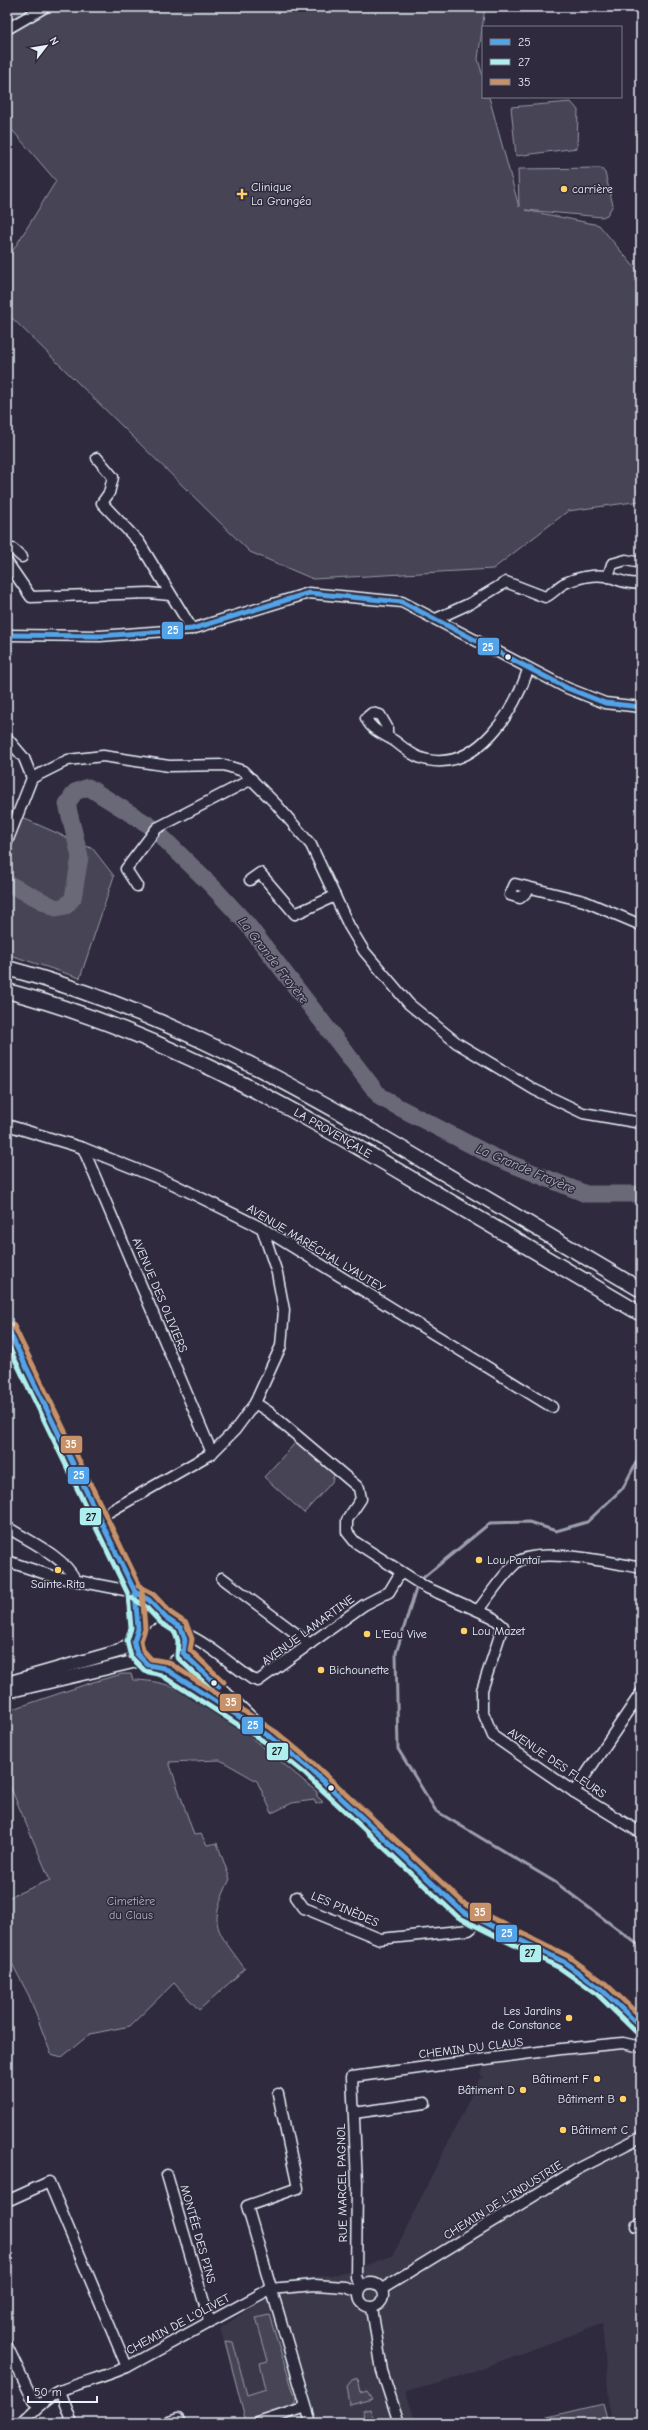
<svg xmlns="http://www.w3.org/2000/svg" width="648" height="2430" font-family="'Comic Neue',sans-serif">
	<rect width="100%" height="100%" fill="#2f2a3d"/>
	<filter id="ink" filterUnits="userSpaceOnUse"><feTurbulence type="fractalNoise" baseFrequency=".025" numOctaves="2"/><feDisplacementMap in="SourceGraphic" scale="8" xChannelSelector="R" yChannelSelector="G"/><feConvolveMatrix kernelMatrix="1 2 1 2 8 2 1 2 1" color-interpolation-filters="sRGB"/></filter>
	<g filter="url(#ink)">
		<path fill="#3b3749" d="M641,2041V2423H611L602,2324L444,2382L406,2392L416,2423H246L220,2328L262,2301L282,2281L345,2273L393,2255L479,2079L483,2078L480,2074L483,2067L595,2048L615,2047Z"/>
		<g fill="#464455" stroke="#979aa6">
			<path d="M7,7H485L478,59L483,77V97H489L519,207L518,169L601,168L605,173L613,205L607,215L602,217L525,210L599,225L641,275V501L568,511L493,569L313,579L250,552L7,313V260L56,181L7,124Z"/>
			<path d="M571,102L578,110L577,148L516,156L511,107Z"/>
			<path d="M7,811L93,849L114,876L80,978L7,954Z"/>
			<path d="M297,1441L334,1474L332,1482L304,1513L264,1477Z"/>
			<path d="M122,1674H131L133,1680C144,1680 162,1682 172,1687C225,1713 272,1754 317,1792V1796L323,1802L316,1804L314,1800L292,1803L272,1813L257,1781L220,1760L169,1762L194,1835L201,1834L207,1845L217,1843L230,1879C207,1927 216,1928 245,1969L199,2010L174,1983L130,2026L90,2034L62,2057L51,2054L29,1996L7,1954V1898L50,1880L7,1779V1711L93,1682Z"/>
			<path d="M269,2315L296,2400L292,2407L246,2422L225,2341L233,2342L247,2395L266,2389L260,2363L268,2361L256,2318Z"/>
			<path d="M358,2378L361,2393L367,2391L372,2399L350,2405L347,2386L352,2380Z"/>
			<path d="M603,2404L608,2423H523Z"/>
			<path d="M370,2409L375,2423H378H366L362,2411Z"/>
		</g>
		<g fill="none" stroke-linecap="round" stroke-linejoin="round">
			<path stroke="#9c9fab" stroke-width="3" d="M641,1453L623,1488L587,1522L556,1531L529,1522L490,1523L424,1577L416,1589L396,1653L398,1749L436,1811L555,1882L641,1947"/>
			<path stroke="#696978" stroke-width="17" d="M7,883L56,908L66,906L73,898L80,857L67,804L75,792L88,787L152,827L213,887L247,924L381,1098L494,1157L586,1194H641"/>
			<g stroke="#e8f1f8" stroke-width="13">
				<g id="minor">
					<path d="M7,29L45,7"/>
					<path d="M97,458L113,477L109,493L102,503L139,542L192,629"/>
					<path d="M7,550L13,549L22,557"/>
					<path d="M7,562L31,597L149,593L170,595"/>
					<path d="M608,577L612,564L626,560L641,563"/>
					<path d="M436,619L471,603L506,582L545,597C553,594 558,586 565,583C576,578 593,574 605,576C618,579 627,585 641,583"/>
					<path d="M7,635L100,636L192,629L309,593L402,602L567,688L605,703L641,707"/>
					<path d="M387,735V727L380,715L372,713L366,718C372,732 385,734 396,742C406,750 416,758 428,760C478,770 515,710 528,670"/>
					<path d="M7,738L24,758L32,778"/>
					<path d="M32,778L68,760L103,756L169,766L224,765L243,771L276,804L311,845L349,926L364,951L409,1004L457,1043L535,1090L583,1113L641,1123"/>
					<path d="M7,842L32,778"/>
					<path d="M250,880L260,873L295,914L335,896"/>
					<path d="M137,886L126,869L157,828L252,779"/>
					<path d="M531,888L520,898L510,895L515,884L584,901L641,925"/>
					<path d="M7,1125L83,1148L173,1184L262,1228L552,1407"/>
					<path d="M83,1148L212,1453"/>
					<path d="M7,1327L135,1592L138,1629"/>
					<path d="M255,1403L269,1412L359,1488L361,1499L347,1520V1532L355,1542L425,1587L492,1617L503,1626L482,1690V1710L493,1736L574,1792L641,1833"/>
					<path d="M100,1517L212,1453L235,1430L255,1403L281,1346L284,1310L277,1273L262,1228"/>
					<path d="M7,1527C30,1542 62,1555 75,1579"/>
					<path d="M7,1561L52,1576L135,1592L149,1600L166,1618"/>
					<path d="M222,1578L310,1644"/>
					<path d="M478,1610C490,1595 501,1577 515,1564C534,1545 614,1563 641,1568"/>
					<path d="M184,1633C209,1644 229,1663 252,1679L258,1681L364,1605L389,1592L401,1572"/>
					<path d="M574,1792L641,1693"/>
					<path d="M296,1897L304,1908L380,1939L469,1930L480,1921"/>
					<path d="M278,2094L298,2188L247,2206L311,2423"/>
					<path d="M354,2113L425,2103"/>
					<path d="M167,2175L210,2323"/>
					<path d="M7,2201L49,2182L127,2367"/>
					<path d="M636,2226L641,2224"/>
					<circle cx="371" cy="2295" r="12"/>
					<path d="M361,2287L356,2277L357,2182L352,2077L561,2049L623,2043L641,2047"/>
					<path d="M382,2289L576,2170L641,2137"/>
					<path d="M372,2308L382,2371L399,2423"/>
					<path d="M7,2346L33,2400L40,2405"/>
					<path d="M60,2391L72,2423"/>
					<path d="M21,2423C33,2412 45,2398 60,2391C81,2382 105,2377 127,2367L270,2289L315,2285L345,2287L359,2292"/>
					<path d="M166,2423L178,2419L180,2423"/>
					<path d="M258,2423L306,2407"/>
				</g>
			</g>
			<g stroke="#e8f1f8" stroke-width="15">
				<g id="major">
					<circle cx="160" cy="1642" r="25"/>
					<path d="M183,1653L272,1738L309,1768L462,1911L564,1962L601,1989L641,2027"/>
					<path d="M164,1668L244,1720"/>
					<path d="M7,1683L119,1651L134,1641"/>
					<path d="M7,1692L141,1660"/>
				</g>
			</g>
			<g stroke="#e8f1f8" stroke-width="17">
				<g id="highway">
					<path d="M7,968C159,1009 294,1084 428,1164C499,1206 570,1248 641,1290"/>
					<path d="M7,991C153,1029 284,1103 412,1179C489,1224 565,1269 641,1314"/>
				</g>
			</g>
			<use href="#minor" stroke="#2f2a3d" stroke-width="10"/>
			<use href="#major" stroke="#2f2a3d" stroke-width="12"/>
			<use href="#highway" stroke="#2f2a3d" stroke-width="14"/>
			<g stroke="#2f2a3d" stroke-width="8">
				<g id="bus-1">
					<path d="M7,635L100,636L192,629L309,593L402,602L567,688L605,703L641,707"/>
					<path d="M7,1327L135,1592L138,1629L134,1641L137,1654L148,1665L164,1668L272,1738L309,1768L462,1911L564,1962L601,1989L641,2027"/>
					<path d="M135,1592L149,1600L166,1618L181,1628L185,1640L183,1653L219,1687"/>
				</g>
			</g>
			<g stroke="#2f2a3d" stroke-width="8">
				<g id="bus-2">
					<path d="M7,1343L128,1594L131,1628L127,1641L131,1657L145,1671L161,1675L268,1744L304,1773L458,1917L560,1968L597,1994L636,2032"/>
					<path d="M132,1598L145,1606L161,1623L175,1632L178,1641L177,1657L214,1692"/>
				</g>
			</g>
			<g stroke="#2f2a3d" stroke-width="8">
				<g id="bus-3">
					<path d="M13,1324L142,1590L145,1629L141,1641L143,1650L151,1659L168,1662L276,1732L313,1763L466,1905L568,1956L606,1984L641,2017"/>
					<path d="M138,1586L153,1594L171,1613L186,1623L192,1639L190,1650L224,1682"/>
				</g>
			</g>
			<use href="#bus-1" stroke="#53a3e8" stroke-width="5"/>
			<use href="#bus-2" stroke="#afeeee" stroke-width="5"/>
			<use href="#bus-3" stroke="#c7916a" stroke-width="5"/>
		</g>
	</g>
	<g fill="#ffd166" stroke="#2f2a3d" stroke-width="1.5">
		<circle cx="564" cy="189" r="4"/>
		<path d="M240 188h4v4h4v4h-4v4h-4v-4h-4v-4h4z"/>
		<circle cx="479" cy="1560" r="4"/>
		<circle cx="58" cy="1570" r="4"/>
		<circle cx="464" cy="1631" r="4"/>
		<circle cx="367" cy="1634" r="4"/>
		<circle cx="321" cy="1670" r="4"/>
		<circle cx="569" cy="2018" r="4"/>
		<circle cx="597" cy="2079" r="4"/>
		<circle cx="523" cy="2090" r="4"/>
		<circle cx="623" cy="2099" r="4"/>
		<circle cx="563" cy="2130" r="4"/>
	</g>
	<g fill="#e8f1f8" stroke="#2f2a3d" stroke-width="1.5">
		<circle cx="508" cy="657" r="3.5"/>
		<circle cx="214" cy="1683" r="3.5"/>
		<circle cx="331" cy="1788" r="3.5"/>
	</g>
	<g text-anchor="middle" stroke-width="3" stroke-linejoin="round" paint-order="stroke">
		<g font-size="12" fill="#e8f1f8" stroke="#2f2a3d" text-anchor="start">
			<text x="251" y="191">Clinique<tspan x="251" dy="14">La Grangéa</tspan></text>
			<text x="572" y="193">carrière</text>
			<text x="487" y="1564">Lou Pantaï</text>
			<text x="58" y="1588" text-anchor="middle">Sainte Rita</text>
			<text x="472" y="1635">Lou Mazet</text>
			<text x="375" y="1638">L'Eau Vive</text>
			<text x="329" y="1674">Bichounette</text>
			<text x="561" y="2015" text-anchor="end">Les Jardins<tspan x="561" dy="14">de Constance</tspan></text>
			<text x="589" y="2083" text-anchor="end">Bâtiment F</text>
			<text x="515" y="2094" text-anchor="end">Bâtiment D</text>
			<text x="615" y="2103" text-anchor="end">Bâtiment B</text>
			<text x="571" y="2134">Bâtiment C</text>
		</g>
		<g font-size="12" fill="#e8f1f8" stroke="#2f2a3d">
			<text transform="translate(333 1133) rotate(30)" y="4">LA PROVENÇALE</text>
			<text transform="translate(316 1248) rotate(31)" y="4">AVENUE MARÉCHAL LYAUTEY</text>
			<text transform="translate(160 1295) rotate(67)" y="4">AVENUE DES OLIVIERS</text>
			<text transform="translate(308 1630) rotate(-36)" y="4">AVENUE LAMARTINE</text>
			<text transform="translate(557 1763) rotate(34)" y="4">AVENUE DES FLEURS</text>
			<text transform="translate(345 1909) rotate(23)" y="4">LES PINÈDES</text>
			<text transform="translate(471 2048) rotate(-7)" y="4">CHEMIN DU CLAUS</text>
			<text transform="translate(342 2183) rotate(-91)" y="4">RUE MARCEL PAGNOL</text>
			<text transform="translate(503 2200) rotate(-32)" y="4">CHEMIN DE L'INDUSTRIE</text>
			<text transform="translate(198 2234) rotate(74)" y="4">MONTÉE DES PINS</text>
			<text transform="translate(178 2324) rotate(-28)" y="4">CHEMIN DE L'OLIVET</text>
		</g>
		<g font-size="12" fill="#afb4bf" stroke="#2f2a3d">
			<text x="131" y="1905">Cimetière<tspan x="131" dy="14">du Claus</tspan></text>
		</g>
		<g font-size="13" font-style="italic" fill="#afb4be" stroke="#2f2a3d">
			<text transform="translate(274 960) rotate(52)" y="5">La Grande Frayère</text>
			<text transform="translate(526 1168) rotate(23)" y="5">La Grande Frayère</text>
		</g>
	</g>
	<g stroke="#2f2a3d" stroke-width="1.5">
		<rect x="161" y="621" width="23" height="19" rx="4" fill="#53a3e8"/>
		<rect x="477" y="637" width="23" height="19" rx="4" fill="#53a3e8"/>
		<rect x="60" y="1435" width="23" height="19" rx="4" fill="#c7916a"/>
		<rect x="67" y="1466" width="23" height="19" rx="4" fill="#53a3e8"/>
		<rect x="79" y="1507" width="23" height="19" rx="4" fill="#afeeee"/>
		<rect x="219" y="1693" width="23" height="19" rx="4" fill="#c7916a"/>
		<rect x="241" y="1716" width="23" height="19" rx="4" fill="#53a3e8"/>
		<rect x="266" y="1742" width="23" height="19" rx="4" fill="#afeeee"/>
		<rect x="469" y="1902" width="23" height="20" rx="4" fill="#c7916a"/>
		<rect x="495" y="1924" width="23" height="19" rx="4" fill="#53a3e8"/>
		<rect x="519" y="1944" width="23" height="19" rx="4" fill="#afeeee"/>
	</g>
	<g font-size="11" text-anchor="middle" font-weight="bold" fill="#fff">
		<text x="173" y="634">25</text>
		<text x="488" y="651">25</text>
		<text x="71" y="1448">35</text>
		<text x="79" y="1479">25</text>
		<text x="231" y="1706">35</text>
		<text x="253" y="1729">25</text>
		<text x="480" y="1916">35</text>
		<text x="507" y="1937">25</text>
	</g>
	<g font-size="11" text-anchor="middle" font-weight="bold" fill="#111">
		<text x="91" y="1521">27</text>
		<text x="277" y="1755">27</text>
		<text x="530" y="1957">27</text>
	</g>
	<rect width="648" height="2430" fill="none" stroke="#2f2a3d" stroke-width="24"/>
	<rect x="12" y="12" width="624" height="2406" fill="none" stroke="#e8f1f8" stroke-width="1.5" filter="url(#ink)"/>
	<rect x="482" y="26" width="140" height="72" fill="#2f2a3d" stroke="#797a88"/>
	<rect x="490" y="39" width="20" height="6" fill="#53a3e8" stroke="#797a88"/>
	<text x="518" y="46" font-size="12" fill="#e8f1f8">25</text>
	<rect x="490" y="59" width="20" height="6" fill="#afeeee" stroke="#797a88"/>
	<text x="518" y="66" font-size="12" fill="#e8f1f8">27</text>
	<rect x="490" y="79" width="20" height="6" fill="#c7916a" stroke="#797a88"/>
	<text x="518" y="86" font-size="12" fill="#e8f1f8">35</text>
	<g transform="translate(46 46) rotate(59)" stroke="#2f2a3d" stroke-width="3" paint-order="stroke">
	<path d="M0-3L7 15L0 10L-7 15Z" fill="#e8f1f8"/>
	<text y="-6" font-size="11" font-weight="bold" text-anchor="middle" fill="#e8f1f8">N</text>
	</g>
	<path d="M28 2396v6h69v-6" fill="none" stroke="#e8f1f8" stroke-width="2"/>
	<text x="34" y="2396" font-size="12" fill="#e8f1f8" stroke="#2f2a3d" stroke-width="3" paint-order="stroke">50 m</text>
</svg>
